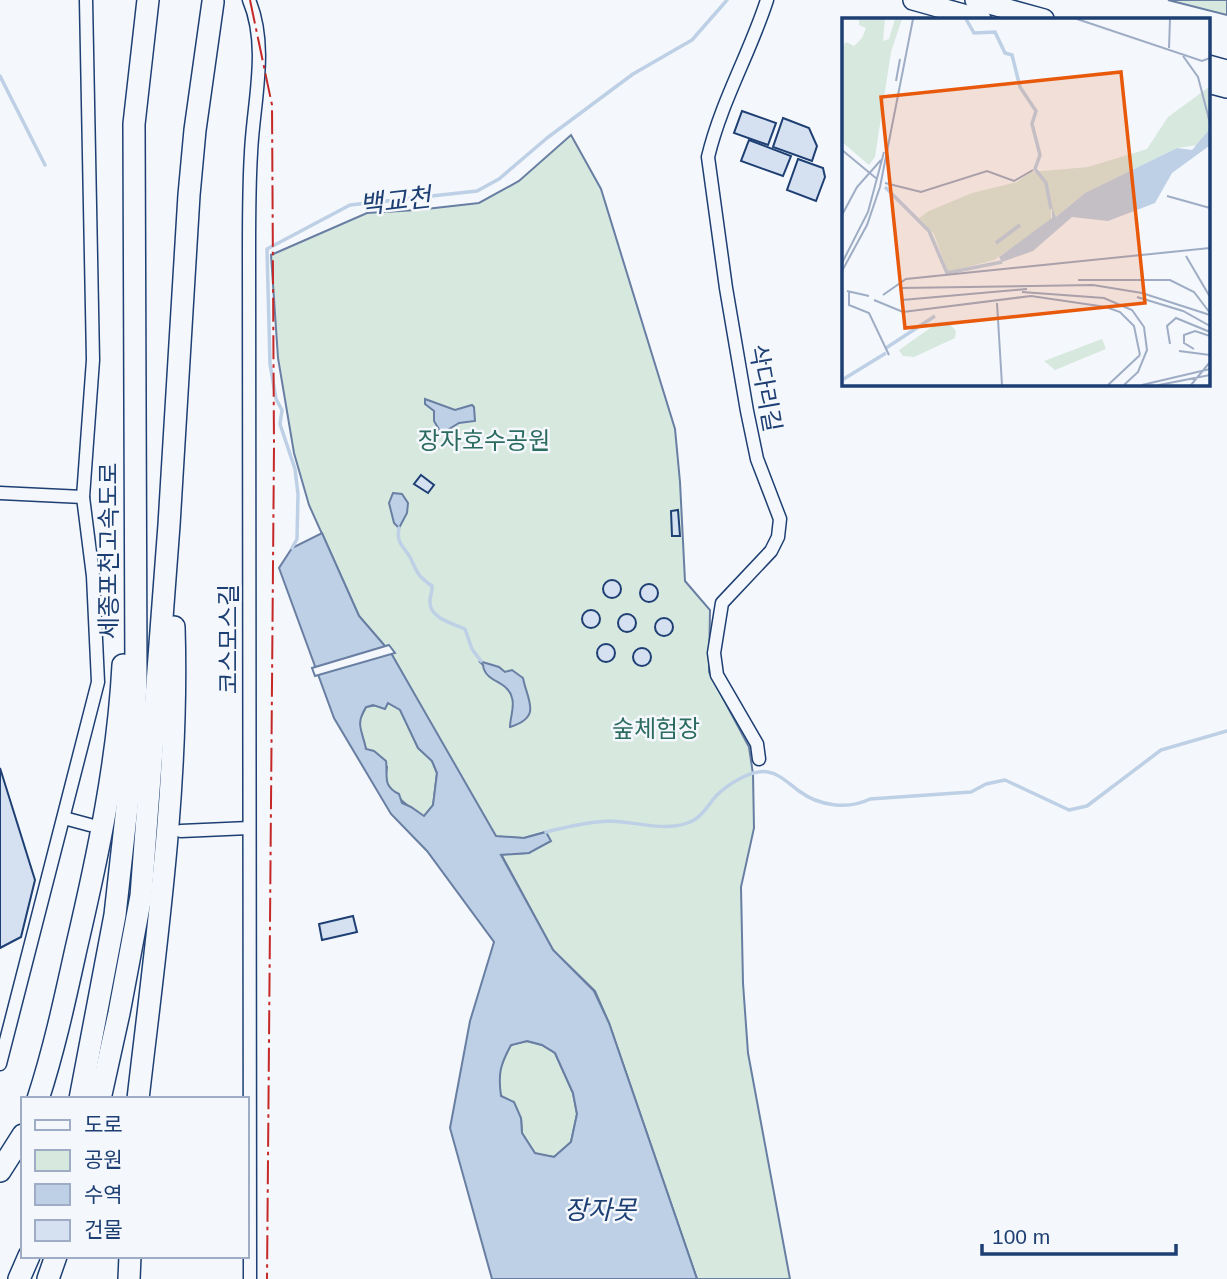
<svg xmlns="http://www.w3.org/2000/svg" width="1227" height="1279" font-family="Arial,'Noto Sans KR',sans-serif">
	<rect width="100%" height="100%" fill="#f4f7fb"/>
	<g fill="#d7e8df" stroke="#687fa3" stroke-width="2">
		<path d="M1168,0H1227V15Z"/>
		<path d="M571,135L601,189L675,429L680,482L685,581L710,610L709,672L749,747L753,774L754,828L741,887L743,983L748,1053L790,1279H697L609,1023L595,991L553,950L501,854L529,853L545,832L524,838L496,837L488,826L391,653L359,616L309,505L294,453L278,358L271,255L367,213L417,210L479,203L519,181Z"/>
		<path d="M388,703L400,709L418,748L432,761L437,773L433,806L424,817C407,807 396,797 385,781L387,767L366,749L358,723L366,707Z"/>
		<path d="M527,1041L542,1045L555,1053L573,1093L577,1114L571,1142L554,1157L535,1154L522,1133L521,1118C515,1112 507,1105 502,1097C493,1081 503,1059 511,1045Z"/>
	</g>
	<g fill="#bed0e5" stroke="#687fa3" stroke-width="2" fill-rule="evenodd">
		<path d="M425,399L455,410L472,405L474,407L475,421L459,423L446,431H440L434,421V411L425,404Z"/>
		<path d="M393,493L402,494L408,503L407,513L399,528L394,523L389,503Z"/>
		<path d="M322,533L359,616L391,653L496,836L524,838L546,832L551,841L529,853L501,855L553,950L594,991L609,1023L697,1279H492L450,1128L470,1021L494,942L427,851L391,814L334,718L279,568L292,548ZM388,703L400,710L418,748L432,761L437,773L433,805L424,816L411,807L402,803L399,794C382,786 388,776 386,761L374,751L366,749C362,729 355,725 366,707L373,705L385,709ZM527,1041L542,1045L555,1053L573,1093L577,1114L571,1142L554,1157L535,1153L522,1133L521,1118L514,1102L501,1096C498,1074 500,1065 511,1045Z"/>
		<path d="M479,661L499,667L505,672L512,670L523,678C527,700 543,717 510,727C510,717 515,707 512,698C508,680 485,683 483,665Z"/>
	</g>
	<path fill="#f4f7fb" stroke="#687fa3" stroke-width="2" d="M389,645L395,653L315,676L312,668Z"/>
	<g fill="none" stroke-linecap="round" stroke-linejoin="round">
		<g stroke="#bed0e5" stroke-width="3.5">
			<path d="M0,76L45,165"/>
			<path d="M399,528C396,544 404,546 411,559C418,574 417,575 432,586C433,593 429,596 430,603C430,618 454,624 465,629L472,649L481,661"/>
			<path d="M292,548L297,539L298,494L295,469L280,424L282,410L276,399L270,364L267,249L350,205L477,191L499,179L547,138L633,74L692,40L727,0"/>
			<path d="M546,832C566,827 588,822 609,821C635,821 670,834 694,820C703,815 709,804 716,796C727,785 751,769 768,772C780,774 789,784 799,791C819,806 848,810 870,799L971,792L986,784L1005,780L1069,810L1087,806L1161,750L1227,731"/>
		</g>
	</g>
	<g fill="#d5e0f0" stroke="#1d3f73" stroke-width="2">
		<path d="M742,111L776,123L768,145L734,133Z"/>
		<path d="M783,118L809,128L817,146L812,161L773,147Z"/>
		<path d="M749,140L791,156L783,176L741,161Z"/>
		<path d="M798,159L823,168L825,177L816,201L787,190Z"/>
		<path d="M421,475L434,485L428,493L414,484Z"/>
		<path d="M678,510L680,536H672L671,511Z"/>
		<circle cx="612" cy="589" r="9"/>
		<circle cx="649" cy="593" r="9"/>
		<circle cx="591" cy="619" r="9"/>
		<circle cx="627" cy="623" r="9"/>
		<circle cx="664" cy="627" r="9"/>
		<circle cx="606" cy="653" r="9"/>
		<circle cx="642" cy="657" r="9"/>
		<path d="M0,768L35,880L21,937L0,948Z"/>
		<path d="M353,916L357,932L322,940L319,924Z"/>
	</g>
	<g fill="none" stroke-linecap="round" stroke-linejoin="round">
		<g stroke="#1d3f73" stroke-width="15">
			<g id="minor">
				<path d="M249,0C269,47 253,104 251,153C249,185 249,217 249,250C250,593 250,936 250,1279"/>
				<path d="M0,493L83,497"/>
				<path d="M759,759L757,744L717,675L714,653L722,603L771,551L778,537L780,519L757,459L747,411L726,288L708,157C721,102 750,53 767,0"/>
				<path d="M64,818L90,825"/>
				<path d="M181,831L249,828"/>
				<path d="M0,1064L98,682L93,576L83,497L93,360L86,0"/>
			</g>
		</g>
		<g stroke="#1d3f73" stroke-width="22">
			<g id="primary">
				<path d="M913,0L981,19"/>
				<path d="M975,0L1044,19"/>
				<path d="M1208,65L1227,70"/>
				<path d="M1208,83L1227,88"/>
			</g>
		</g>
		<g stroke="#1d3f73" stroke-width="24">
			<g id="motorway">
				<path d="M38,1099C54,1050 65,999 76,949C98,855 118,761 123,665"/>
				<path d="M80,1099L115,915L133,753L136,679L134,124L148,0"/>
				<path d="M100,1099L119,1013L141,896L169,525L189,195L195,130L213,2"/>
				<path d="M138,1099C156,942 179,785 174,627"/>
				<path d="M0,1171L23,1135"/>
				<path d="M19,1279L29,1256"/>
				<path d="M48,1279L56,1256"/>
				<path d="M129,1279L130,1256"/>
			</g>
		</g>
		<use href="#minor" stroke="#f4f7fb" stroke-width="12"/>
		<use href="#primary" stroke="#f4f7fb" stroke-width="19"/>
		<use href="#motorway" stroke="#f4f7fb" stroke-width="21"/>
		<path stroke="#c62828" stroke-width="2" stroke-dasharray="24 5 3.5 5" stroke-linecap="butt" d="M250,0L272,105L274,447L267,1279"/>
	</g>
	<g text-anchor="middle" stroke-width="5" stroke-linejoin="round" paint-order="stroke">
		<g font-size="24" fill="#1d3f73" stroke="#f4f7fb">
			<text transform="translate(765 388) rotate(80)" y="8">삭다리길</text>
			<text transform="translate(109 551) rotate(-90)" y="8">세종포천고속도로</text>
			<text transform="translate(229 639) rotate(-90)" y="8">코스모스길</text>
		</g>
		<g font-size="24" fill="#2c6c60" stroke="#f4f7fb">
			<text x="484" y="449">장자호수공원</text>
			<text x="656" y="737">숲체험장</text>
		</g>
		<g font-size="26" font-style="italic" fill="#1d3f73" stroke="#f4f7fb">
			<text transform="translate(395 201) rotate(-7)" y="9">백교천</text>
			<text x="600" y="1219">장자못</text>
		</g>
	</g>
	<g transform="translate(842 18)">
		<rect width="368" height="368" fill="#f4f7fb"/>
		<path d="M17,1H43L41,23L47,21L53,1H60L49,34L33,139L27,147L0,124V29L4,24L12,28L20,20L24,10L17,7ZM367,69V112L357,127L335,130L243,175L214,199L209,191V202L152,242L106,254L92,216L77,200L87,193L130,175L175,164L189,154L246,149L305,131L326,99ZM106,304L114,313L113,320L72,339L61,338L57,332L91,308ZM260,321L264,331L213,352L202,343Z" fill="#d7e8df"/>
		<path d="M367,112V128L330,155L313,185L266,203L230,199L191,233L160,244L157,239L210,200V190L214,199L243,175L335,130L350,132Z" fill="#bed0e5"/>
		<path fill="none" stroke="#bed0e5" stroke-width="3.5" d="M124,1L132,15L153,14L163,35L170,37L178,69L194,93L190,106L198,137L193,151L204,165L209,191M43,169L87,213L105,255L160,244M154,225L178,207M44,330L93,298M0,362L44,335"/>
		<path fill="none" stroke="#9eadc5" stroke-width="2" d="M235,1L360,43L368,40M327,30L328,1M341,38L356,59L368,105M54,63L58,41M0,132L35,161M43,165L79,174L145,153L172,163L191,152M325,178L368,190M0,197L15,169L39,142M344,238L368,279M0,245L26,194L42,134M0,253L25,207L38,169L71,1M236,262H328L352,274L368,295M59,270L251,267L300,275L368,297M5,273L27,278M7,274V287L27,295L47,337M180,274L262,280L290,292L302,309L305,332L296,354L282,367M41,277L64,261L368,230M295,279L341,293L368,308M32,282L61,294L189,278L264,289L278,294L292,308L298,337M60,282L185,271M155,285L160,367M328,326L325,308L334,300L368,314M352,331L342,325V317L353,313L368,318M337,333L368,337M266,367L298,337M300,367L368,351M317,367L368,357M349,367L368,344"/>
		<path fill="#e8590c" fill-opacity="0.15" stroke="#e8590c" stroke-width="3.5" d="M279,54L303,285L63,310L39,79Z"/>
		<rect width="368" height="368" fill="none" stroke="#1d3f73" stroke-width="3.5"/>
	</g>
	<rect x="21" y="1097" width="228" height="161" fill="#f4f7fb" stroke="#9eadc5" stroke-width="2"/>
	<rect x="35" y="1120" width="35" height="10" fill="#f4f7fb" stroke="#9eadc5" stroke-width="2"/>
	<text x="84" y="1132" font-size="21" fill="#1d3f73">도로</text>
	<rect x="35" y="1150" width="35" height="21" fill="#d7e8df" stroke="#9eadc5" stroke-width="2"/>
	<text x="84" y="1167" font-size="21" fill="#1d3f73">공원</text>
	<rect x="35" y="1184" width="35" height="21" fill="#bed0e5" stroke="#9eadc5" stroke-width="2"/>
	<text x="84" y="1202" font-size="21" fill="#1d3f73">수역</text>
	<rect x="35" y="1220" width="35" height="21" fill="#d5e0f0" stroke="#9eadc5" stroke-width="2"/>
	<text x="84" y="1237" font-size="21" fill="#1d3f73">건물</text>
	<path d="M982 1244v10h194v-10" fill="none" stroke="#1d3f73" stroke-width="3.5"/>
	<text x="992" y="1244" font-size="21" fill="#1d3f73" stroke="#f4f7fb" stroke-width="5" paint-order="stroke">100 m</text>
</svg>
